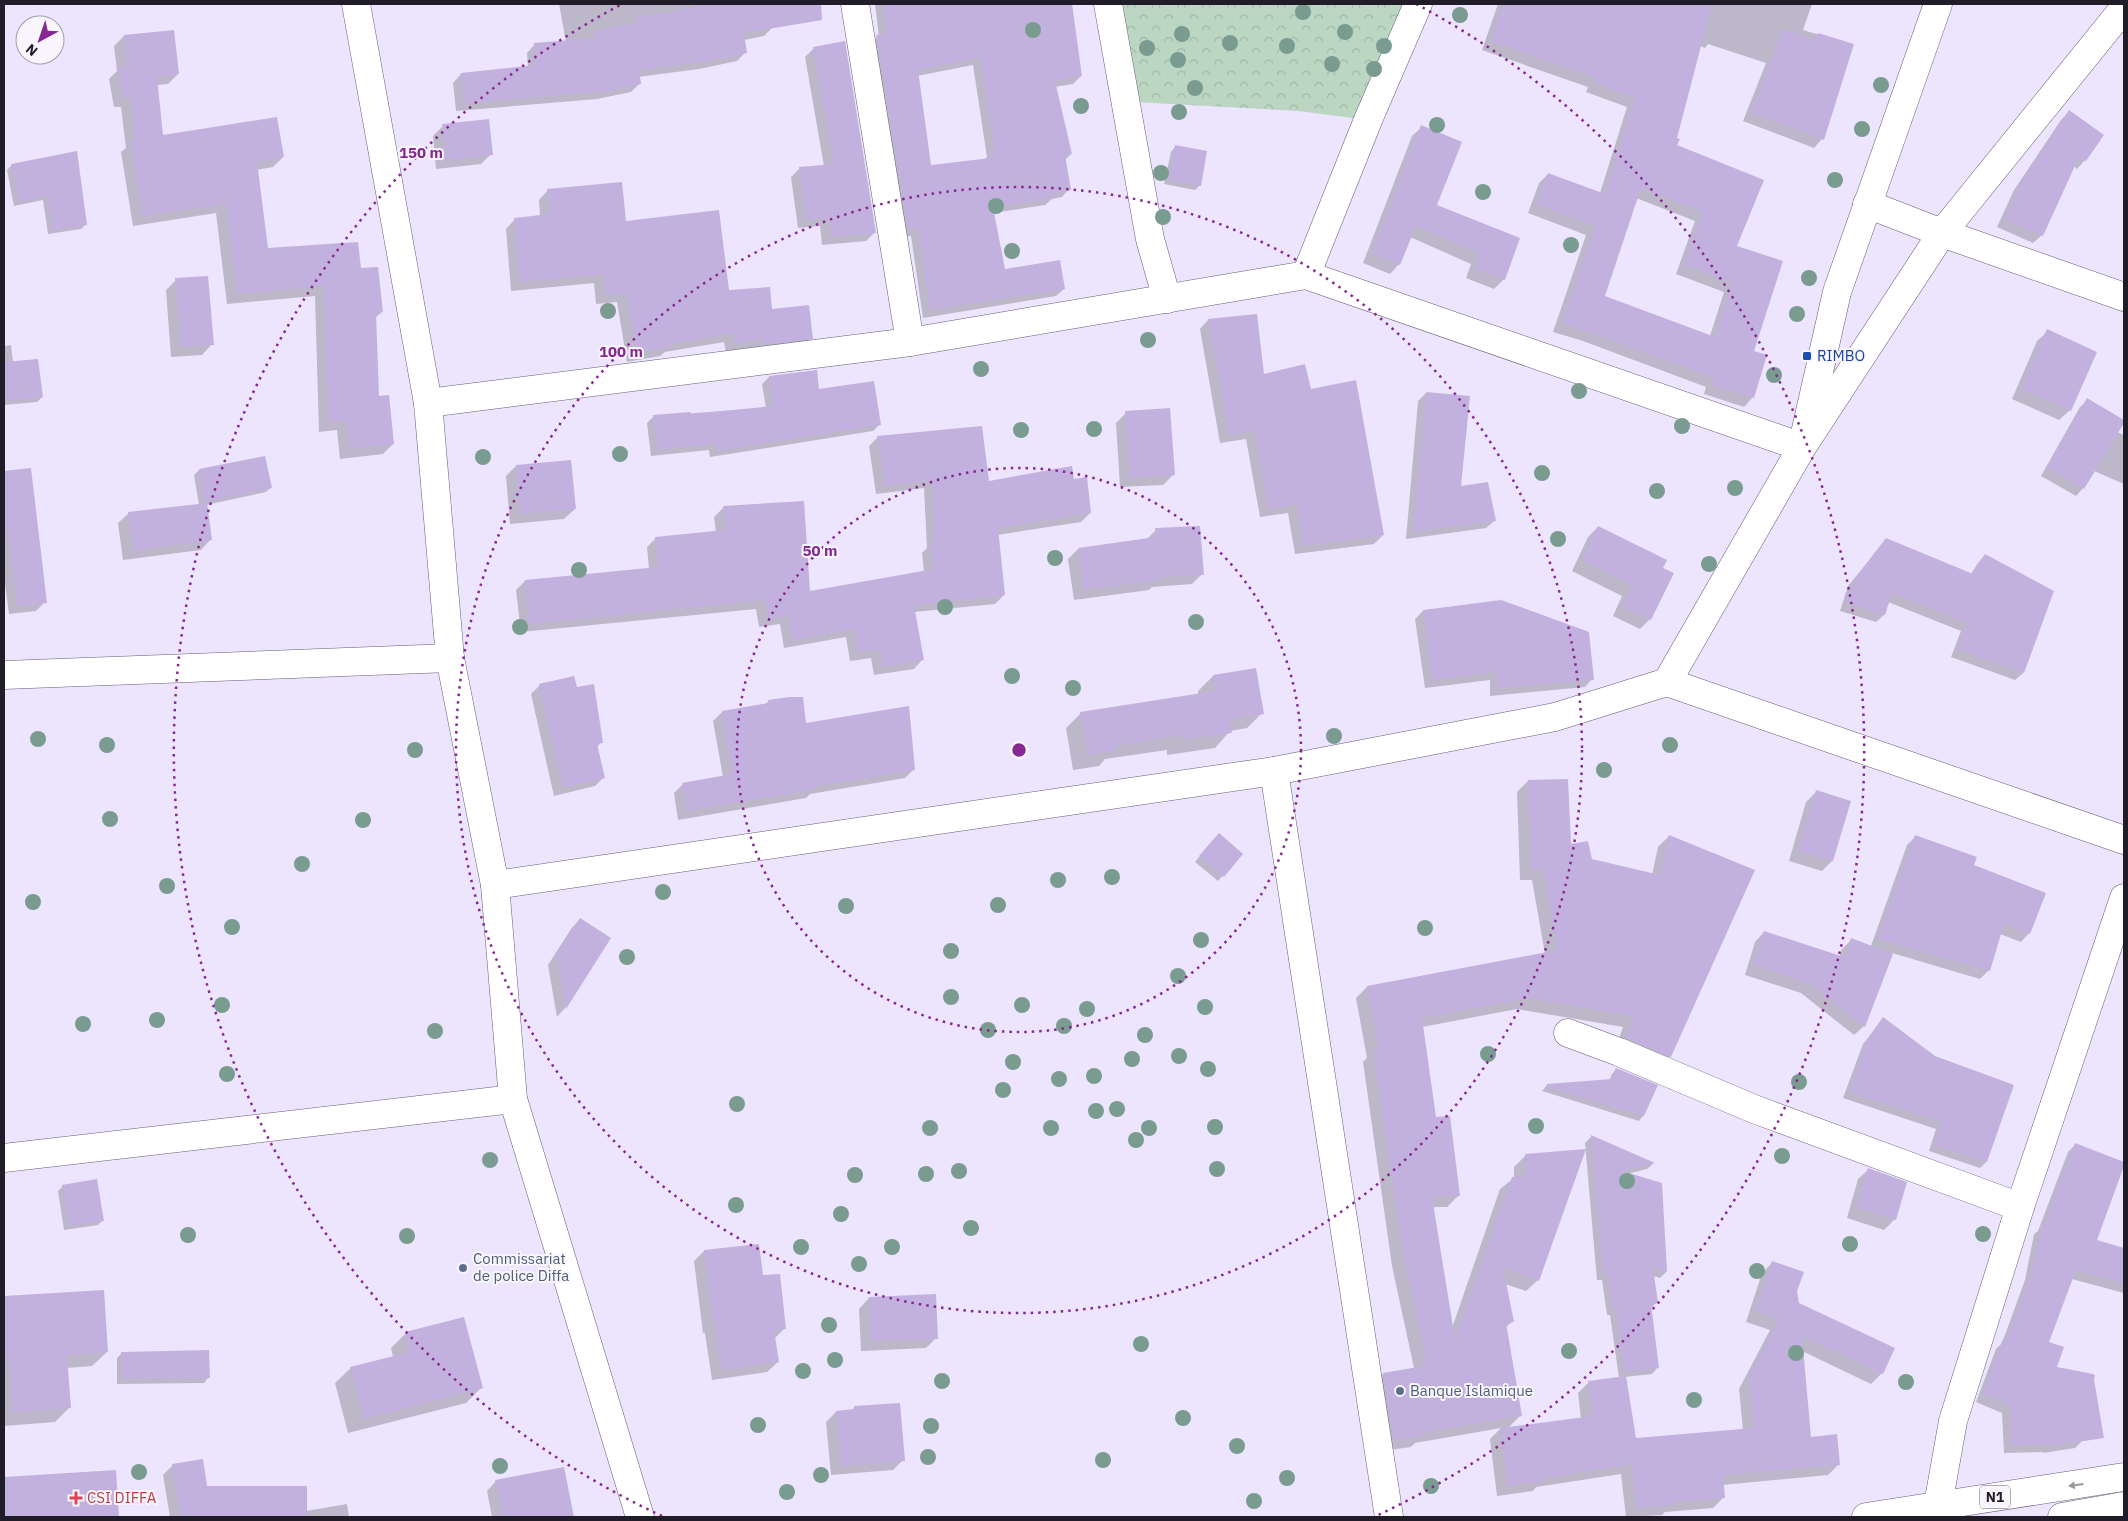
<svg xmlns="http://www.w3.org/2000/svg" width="2128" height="1521" font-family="'IBM Plex Sans',sans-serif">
	<defs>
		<pattern id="forest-crowns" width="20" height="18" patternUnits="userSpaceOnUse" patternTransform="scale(1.25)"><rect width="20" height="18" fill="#bbd7c2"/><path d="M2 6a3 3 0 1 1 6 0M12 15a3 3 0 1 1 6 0" fill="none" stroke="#a0b8a7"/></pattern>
	</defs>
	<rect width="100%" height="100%" fill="#ede5fd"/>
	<path fill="url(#forest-crowns)" d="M1104,4H1418L1368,120L1298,111L1116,101Z"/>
	<g fill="#0003" fill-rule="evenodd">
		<path d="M559,4H768L772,28L764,36L744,40L746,52L737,61L699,69L638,77L639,84L631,92L597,99L456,111L453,83L461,74L528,67L527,53L535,44L566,42Z"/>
		<path d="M875,4H1071L1081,76L1073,84L1055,87L1071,154L1065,160L1069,189L1062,197L1052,199L1045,205L993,213L1004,270L1064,289L1056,296L923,318L911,236L900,237L869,44L879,36ZM973,65L987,157L984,160L930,166L917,76Z"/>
		<path d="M1498,4H1534L1537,15L1578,29L1589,4H1812L1803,30L1853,45L1822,139L1814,148L1743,121L1766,63L1708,44L1705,48L1700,46L1675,139L1676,146L1736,247L1753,351L1766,355L1752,398L1744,407L1704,394L1706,387L1583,341L1553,332L1586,235L1528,213L1539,183L1548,174L1600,193L1627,107L1586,92L1588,87L1482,50ZM1636,198L1695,221L1676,274L1724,292L1710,336L1603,296Z"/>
		<path d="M124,36L178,74L168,84L156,85L162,137L283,157L273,167L256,170L267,249L360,269L382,312L375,318L378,398L393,444L383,454L340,459L337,430L319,432L315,296L227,304L216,213L133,226L121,152L126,148L121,107H114L109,79L117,71L114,46Z"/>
		<path d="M814,48L875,232L866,241L822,245L820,226L798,228L791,177L800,168L824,166L805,57Z"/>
		<path d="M2069,112L2085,160L2077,169L2074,166L2042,235L2033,243L1997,227L2014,190L2061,120Z"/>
		<path d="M443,126L491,154L481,164L436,169L433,136Z"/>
		<path d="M1422,127L1436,205L1504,279L1494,289L1466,278L1471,264L1410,237L1399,264L1390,274L1363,263L1412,136Z"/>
		<path d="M1175,147L1200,185L1195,190L1164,184L1171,152Z"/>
		<path d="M12,165L86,224L81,229L48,234L43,200L14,206L7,170Z"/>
		<path d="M548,190L625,222L728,292L771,311L812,338L802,347L726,352L724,342L665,352L660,356L627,362L617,302L596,304L594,283L511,291L506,229L515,219L540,216L539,200Z"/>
		<path d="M176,280L212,344L202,355L171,357L166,290Z"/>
		<path d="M1208,320L1263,376L1310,391L1383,535L1374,544L1295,554L1288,513L1260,517L1246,439L1220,443L1200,329Z"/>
		<path d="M2048,331L2070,410L2059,420L2012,399L2037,341Z"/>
		<path d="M11,345L13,362L42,397L37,402L4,405V346Z"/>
		<path d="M769,377L818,390L879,425L873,431L710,457L709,450L651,456L647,423L654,416L766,408L762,384Z"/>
		<path d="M1426,393L1460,488L1494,521L1486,528L1406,539L1418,401Z"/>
		<path d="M2088,400L2117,432L2124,435V484L2094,471L2083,488L2076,496L2041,476L2080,407Z"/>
		<path d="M1126,413L1174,474L1163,485L1120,487L1116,423Z"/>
		<path d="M878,437L988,482L1073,480L1090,513L1081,522L997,535L1004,595L995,604L914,612L922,660L914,669L874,675L871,658L850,661L846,637L784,648L780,624L759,627L756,609L521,632L516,590L525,581L649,569L647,547L656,538L716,532L714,517L723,508L803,502L809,592L924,572L922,553L927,548L924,488L876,494L869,446Z"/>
		<path d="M516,466L575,509L564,519L510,524L506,476Z"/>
		<path d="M30,469L45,602L36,611L9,614L4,576V473Z"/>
		<path d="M199,470L270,488L266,492L206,505L211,539L201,550L123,560L118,523L129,513L199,505L194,475Z"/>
		<path d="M1598,527L1661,568L1650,619L1640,629L1613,616L1622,596L1572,571L1588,537Z"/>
		<path d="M1156,530L1202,574L1192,584L1152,587L1149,590L1074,600L1068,559L1078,549L1146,540Z"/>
		<path d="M1886,540L1971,574L1978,563L1985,555L2023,673L2015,680L1951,657L1961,631L1888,602L1884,615L1876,622L1840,611L1848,586Z"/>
		<path d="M1423,611L1592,679L1585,687L1490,696V680L1425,688L1415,619Z"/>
		<path d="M1213,676L1262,713L1247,728L1230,731L1215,748L1167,755V750L1105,759L1099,766L1073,770L1066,728L1081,713L1198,695V691Z"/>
		<path d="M540,685L576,689L601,742L597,747L604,777L595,786L554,796L531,694Z"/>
		<path d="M769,701L805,725L914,769L905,778L810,794L806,798L678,820L674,793L683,784L723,777L713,721L722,712L764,705Z"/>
		<path d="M1528,781L1570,846L1591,860L1652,875L1658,847L1669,836L1670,1056L1658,1068L1615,1050L1623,1027L1517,1009L1422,1027L1434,1119L1459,1195L1447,1207H1432L1452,1328L1500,1189L1514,1178V1167L1525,1156L1584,1150L1538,1280L1526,1291L1505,1284L1513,1321L1505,1328L1521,1415L1508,1428L1581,1419L1578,1393L1589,1382L1619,1378L1610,1315H1607L1602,1280H1597L1585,1143L1591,1137L1653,1164L1647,1169L1627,1174L1666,1272L1660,1278L1653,1276L1657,1302L1650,1309L1658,1367L1652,1374L1624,1377L1635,1439L1743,1430L1739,1389L1770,1330L1746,1322L1762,1273L1773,1262L1796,1291L1797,1304L1882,1373L1871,1384L1802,1351L1810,1438L1839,1464L1828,1475L1722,1485L1724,1497L1713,1508L1665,1512L1662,1515L1626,1517L1621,1474L1536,1487L1533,1491L1497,1496L1490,1439L1501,1428L1415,1443L1411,1447L1382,1451L1372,1385L1383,1374L1414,1368L1392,1266L1363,1062L1367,1058L1356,998L1367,987L1545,954L1532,880H1520L1517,792Z"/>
		<path d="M1816,792L1832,861L1822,871L1789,861L1806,802Z"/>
		<path d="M1916,836L1973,866L2029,933L2021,942L2000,934L1988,971L1980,979L1892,953L1864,1026L1854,1035L1801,993L1745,975L1755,942L1764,932L1839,957L1842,949L1852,939L1871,946L1907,845Z"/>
		<path d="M1214,839L1242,854L1218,881L1195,862Z"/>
		<path d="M580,919L609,938L565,1008L557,1017L548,965L571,929Z"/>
		<path d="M1883,1019L1935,1057L2012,1085L1986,1162L1980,1168L1929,1151L1936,1129L1843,1098L1863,1044Z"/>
		<path d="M1616,1069L1643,1116L1639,1121L1542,1091L1547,1085L1609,1081L1612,1074Z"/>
		<path d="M2076,1144L2124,1163L2095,1241L2124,1250V1293L2072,1279L2048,1343L2055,1368L2095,1375L2083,1440L2075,1448L2043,1453V1452L2004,1453L2002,1413L1976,1402L1996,1349L2002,1343L2025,1280L2034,1234L2038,1231L2068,1152Z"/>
		<path d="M1869,1169L1906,1183L1894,1220L1884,1230L1847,1218L1858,1179Z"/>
		<path d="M63,1186L103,1220L98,1225L64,1230L58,1191Z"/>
		<path d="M704,1251L762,1276L785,1328L774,1339L778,1362L767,1372L712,1380L705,1333H703L694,1261Z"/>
		<path d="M102,1291L107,1352L92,1366L66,1368L69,1408L55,1422L4,1426V1297Z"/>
		<path d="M869,1298L936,1338L926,1348L861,1351L859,1309Z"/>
		<path d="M406,1333L481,1388L466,1403L348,1433L335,1383L351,1368L393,1357L391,1348Z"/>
		<path d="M122,1353L208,1378L204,1383L117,1384V1358Z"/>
		<path d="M854,1408L903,1460L893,1470L831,1475L826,1422L836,1412L851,1411Z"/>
		<path d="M173,1465L206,1488L306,1511L347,1504L349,1517H170L163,1475Z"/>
		<path d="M563,1469L573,1517H492L487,1491L496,1481Z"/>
		<path d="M114,1471L118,1517H4V1478Z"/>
	</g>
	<g fill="#c2b1de" fill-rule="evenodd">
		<path d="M711,4H821L822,20L744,33L747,53L708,61L639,70L641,84L607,91L464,104L461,73L536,65L534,43L596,38L595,31L637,23L636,16L680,11V9Z"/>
		<path d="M883,4H1072L1082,76L1055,81L1072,154L1065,155L1071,190L1054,193V198L993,207L1005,269L1060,260L1065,289L930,310L919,229L908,230L876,35L887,33ZM980,58L995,151L990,152L991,158L931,165L918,70Z"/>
		<path d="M1503,4H1712L1677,138L1680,139L1677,145L1764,180L1737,246L1783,261L1754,351L1767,355L1754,398L1712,385L1714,378L1592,333L1562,324L1595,226L1536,204L1548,173L1605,194L1635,98L1595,83L1596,78L1491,41ZM1641,188L1703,212L1684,265L1732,283L1715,337L1605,296Z"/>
		<path d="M1783,29L1815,40L1818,33L1854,44L1824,140L1751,112Z"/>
		<path d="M174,30L179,74L157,77L163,135L277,117L284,157L257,162L268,248L358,242L361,268L378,267L383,312L376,313L379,396L389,395L394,444L350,449L346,421L328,423L324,286L237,294L226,204L143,216L130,141L135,140L131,97L123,98L118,68L127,67L124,35Z"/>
		<path d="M845,41L876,233L831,237L829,218L806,220L799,167L834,164L813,47Z"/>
		<path d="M2069,110L2104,135L2086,161L2079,157L2043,236L2005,219L2022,181Z"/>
		<path d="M489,119L493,155L446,160L442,124Z"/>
		<path d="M1421,125L1462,142L1437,205L1520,238L1505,280L1474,268L1480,254L1416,226L1400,265L1372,253Z"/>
		<path d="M1175,145L1207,151L1201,186L1168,180Z"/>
		<path d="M77,151L87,225L53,230L48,196L19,202L11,164Z"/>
		<path d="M622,182L626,221L719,210L729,290L770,287L772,309L809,305L813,339L764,345L763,339L735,344L733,333L670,344L671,347L636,353L626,293L605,295L603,274L520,282L514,218L550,214L547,189Z"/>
		<path d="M208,276L214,345L181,347L175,278Z"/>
		<path d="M1257,314L1264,374L1305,364L1311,389L1356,380L1384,535L1303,546L1297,504L1268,509L1255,431L1229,435L1208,319Z"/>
		<path d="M2047,329L2097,352L2071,411L2021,389Z"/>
		<path d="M38,359L43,397L4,401V362Z"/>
		<path d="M817,370L819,389L874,381L881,425L717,451L716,444L658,450L653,415L690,412L691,414L773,406L769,376Z"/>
		<path d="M1426,392L1470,396L1461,486L1488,482L1496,521L1413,532Z"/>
		<path d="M2087,398L2124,420V423L2084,489L2047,468Z"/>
		<path d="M1170,408L1175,475L1130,478L1125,411Z"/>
		<path d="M982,426L989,481L1072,466L1074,479L1087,477L1091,513L998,528L1005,595L914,605L924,660L883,667L880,650L858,653L855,629L793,640L788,616L768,619L765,600L529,624L525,580L658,567L655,537L725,530L723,506L804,501L810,591L934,569L930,543L935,542L932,480L885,486L877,436Z"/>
		<path d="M265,456L272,488L203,502L199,469Z"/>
		<path d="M571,460L576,509L520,514L516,465Z"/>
		<path d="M31,468L47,603L18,606L7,526H4V471Z"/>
		<path d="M207,503L212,540L133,551L128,512Z"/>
		<path d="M1200,526L1204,575L1160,577L1161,580L1084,590L1078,548L1156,537L1155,528Z"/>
		<path d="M1598,526L1667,560L1663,568L1674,573L1651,620L1622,606L1632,586L1581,560Z"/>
		<path d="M1886,538L1973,574L1985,554L2054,591L2024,673L1958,649L1968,623L1892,593L1885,615L1847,603L1856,577Z"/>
		<path d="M1501,600L1589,632L1594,680L1497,688V672L1432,680L1423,610Z"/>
		<path d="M1256,668L1264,714L1229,719L1232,733L1182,740V735L1115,746V751L1088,755L1080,712L1215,691L1213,675Z"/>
		<path d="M574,676L577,687L594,684L603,743L597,744L605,778L563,788L539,684Z"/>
		<path d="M790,697H803L806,723L909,706L915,770L816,786V789L687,811L682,783L732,774L722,711L769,703L768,700Z"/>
		<path d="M1568,779L1571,844L1588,841L1592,859L1660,875L1669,835L1755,870L1671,1057L1626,1038L1634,1016L1529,998L1422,1018L1436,1117L1450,1116L1460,1196L1432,1197L1455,1339L1512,1177L1526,1176L1525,1154L1586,1149L1539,1281L1503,1267L1514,1322L1506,1323L1522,1416L1423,1432L1424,1436L1393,1440L1383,1373L1424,1366L1422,1358H1426L1403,1254L1373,1050L1379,1049L1367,986L1558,950L1543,869H1531L1528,780Z"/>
		<path d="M1816,790L1851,801L1833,861L1798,851Z"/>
		<path d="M1219,833L1243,854L1224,877L1199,856Z"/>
		<path d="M1915,835L1977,857L1974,865L2046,893L2030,934L2004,924L1990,971L1878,939Z"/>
		<path d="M580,918L611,938L566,1009L557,954Z"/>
		<path d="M1764,931L1844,957L1851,938L1893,954L1865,1027L1810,984L1753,965Z"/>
		<path d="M1883,1017L1935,1056L2014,1085L1987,1162L1934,1145L1942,1122L1849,1092L1869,1037Z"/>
		<path d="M1616,1068L1658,1085L1644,1116L1547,1087V1084L1612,1079Z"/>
		<path d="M1591,1135L1655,1163L1622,1171L1662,1183L1667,1272L1653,1268L1658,1303L1651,1304L1659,1368L1624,1372L1616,1309L1613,1310L1608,1274H1603Z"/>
		<path d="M2075,1143L2124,1162V1166L2097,1240L2124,1248V1283L2076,1270L2049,1342L2064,1347L2057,1367L2093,1374L2104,1438L2051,1446V1444L2011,1446L2010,1405L1983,1394L2003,1339L2007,1341L2032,1271L2042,1225L2044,1226Z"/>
		<path d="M1868,1168L1907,1182L1896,1220L1856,1207Z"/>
		<path d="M97,1179L104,1221L69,1226L62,1185Z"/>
		<path d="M759,1244L763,1275L780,1274L786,1329L774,1330L779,1362L721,1370L715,1323H713L704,1250Z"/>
		<path d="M1772,1261L1804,1272L1797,1291L1799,1303L1895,1348L1883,1374L1802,1336L1811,1437L1837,1434L1840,1465L1723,1475L1725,1498L1674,1502V1505L1636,1508L1632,1464L1544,1478L1545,1481L1508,1486L1500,1428L1593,1416L1588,1381L1626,1376L1636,1438L1754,1428L1749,1377L1779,1319L1756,1311Z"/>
		<path d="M104,1290L108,1352L67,1355L71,1408L13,1413L9,1358L4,1359V1296Z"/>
		<path d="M936,1294L938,1339L871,1341L869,1297Z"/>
		<path d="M464,1317L483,1388L364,1419L350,1367L410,1352L405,1332Z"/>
		<path d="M209,1350L210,1378L122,1379L121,1352Z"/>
		<path d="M900,1403L905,1461L841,1466L836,1411L854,1409V1406Z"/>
		<path d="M203,1459L207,1486H307V1517H181L172,1464Z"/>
		<path d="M564,1467L574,1517H503L495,1480Z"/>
		<path d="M116,1470L119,1517H4V1477Z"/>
	</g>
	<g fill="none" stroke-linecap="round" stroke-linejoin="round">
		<g stroke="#665c76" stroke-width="29">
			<g id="street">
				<path d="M356,4L428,403L450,658L495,885L513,1099L640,1517"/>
				<path d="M855,4L910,342"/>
				<path d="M1108,4L1150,239L1167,299"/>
				<path d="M1867,204L1942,233L2124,297"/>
				<path d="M1306,275L1368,120L1418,4"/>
				<path d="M428,403L910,342L1306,275L1802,447L1942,233L2124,8"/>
				<path d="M4,675L450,658"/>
				<path d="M1667,682L1802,447L1837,292L1938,4"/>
				<path d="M1274,771L1389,1517"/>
				<path d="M495,885L1274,771L1555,717L1667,682L2124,840"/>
				<path d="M1568,1033L1619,1052L1754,1109L2020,1207"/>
				<path d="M4,1158L513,1099"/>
				<path d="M1938,1505L1953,1421L2020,1207L2124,898"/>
			</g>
		</g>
		<g stroke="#665c76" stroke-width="29">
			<g id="highway">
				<path d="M1866,1517L2124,1477"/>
				<path d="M2062,1517L2124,1506"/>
			</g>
		</g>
		<use href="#street" stroke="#fff" stroke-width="28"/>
		<use href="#highway" stroke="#fff" stroke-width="28"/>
	</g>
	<g fill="#799b90">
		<circle cx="1303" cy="12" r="8"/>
		<circle cx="1460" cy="15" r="8"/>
		<circle cx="1033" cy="30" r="8"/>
		<circle cx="1345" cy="32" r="8"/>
		<circle cx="1182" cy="34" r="8"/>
		<circle cx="1230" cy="43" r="8"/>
		<circle cx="1287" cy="46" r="8"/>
		<circle cx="1384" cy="46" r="8"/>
		<circle cx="1147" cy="48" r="8"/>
		<circle cx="1178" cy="60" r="8"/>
		<circle cx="1332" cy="64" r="8"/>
		<circle cx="1374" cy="69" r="8"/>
		<circle cx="1881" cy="85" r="8"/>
		<circle cx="1195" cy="88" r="8"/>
		<circle cx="1081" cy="106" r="8"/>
		<circle cx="1179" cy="112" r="8"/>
		<circle cx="1437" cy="125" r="8"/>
		<circle cx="1862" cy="129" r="8"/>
		<circle cx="1161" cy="173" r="8"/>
		<circle cx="1835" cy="180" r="8"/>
		<circle cx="1483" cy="192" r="8"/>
		<circle cx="996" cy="206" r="8"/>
		<circle cx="1163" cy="217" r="8"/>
		<circle cx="1571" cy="245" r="8"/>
		<circle cx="1012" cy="251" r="8"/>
		<circle cx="1809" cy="278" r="8"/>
		<circle cx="608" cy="311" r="8"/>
		<circle cx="1797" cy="314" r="8"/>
		<circle cx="1148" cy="340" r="8"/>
		<circle cx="981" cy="369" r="8"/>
		<circle cx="1774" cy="375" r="8"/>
		<circle cx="1579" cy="391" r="8"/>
		<circle cx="1682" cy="426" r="8"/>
		<circle cx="1094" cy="429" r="8"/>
		<circle cx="1021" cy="430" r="8"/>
		<circle cx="620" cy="454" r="8"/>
		<circle cx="483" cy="457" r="8"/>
		<circle cx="1542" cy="473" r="8"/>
		<circle cx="1735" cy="488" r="8"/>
		<circle cx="1657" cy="491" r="8"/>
		<circle cx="1558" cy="539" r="8"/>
		<circle cx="1055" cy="558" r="8"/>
		<circle cx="1709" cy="564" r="8"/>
		<circle cx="579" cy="570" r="8"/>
		<circle cx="945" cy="607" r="8"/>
		<circle cx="1196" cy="622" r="8"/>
		<circle cx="520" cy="627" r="8"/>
		<circle cx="1012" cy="676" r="8"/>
		<circle cx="1073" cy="688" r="8"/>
		<circle cx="1334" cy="736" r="8"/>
		<circle cx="38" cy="739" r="8"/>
		<circle cx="107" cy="745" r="8"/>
		<circle cx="1670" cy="745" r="8"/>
		<circle cx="415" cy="750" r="8"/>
		<circle cx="1604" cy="770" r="8"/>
		<circle cx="110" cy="819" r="8"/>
		<circle cx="363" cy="820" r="8"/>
		<circle cx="302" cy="864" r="8"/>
		<circle cx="1112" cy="877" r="8"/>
		<circle cx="1058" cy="880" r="8"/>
		<circle cx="167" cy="886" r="8"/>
		<circle cx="663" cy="892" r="8"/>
		<circle cx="33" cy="902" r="8"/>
		<circle cx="998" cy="905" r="8"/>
		<circle cx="846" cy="906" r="8"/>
		<circle cx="232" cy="927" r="8"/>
		<circle cx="1425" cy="928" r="8"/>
		<circle cx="1201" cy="940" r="8"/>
		<circle cx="951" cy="951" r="8"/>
		<circle cx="627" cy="957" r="8"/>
		<circle cx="1178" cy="976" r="8"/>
		<circle cx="951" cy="997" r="8"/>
		<circle cx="222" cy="1005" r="8"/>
		<circle cx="1022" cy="1005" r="8"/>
		<circle cx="1205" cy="1007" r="8"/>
		<circle cx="1087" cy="1009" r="8"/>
		<circle cx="157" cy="1020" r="8"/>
		<circle cx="83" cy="1024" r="8"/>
		<circle cx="1064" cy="1026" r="8"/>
		<circle cx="988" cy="1030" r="8"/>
		<circle cx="435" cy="1031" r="8"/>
		<circle cx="1145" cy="1035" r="8"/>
		<circle cx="1488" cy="1054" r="8"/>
		<circle cx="1179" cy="1056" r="8"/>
		<circle cx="1132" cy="1059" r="8"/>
		<circle cx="1013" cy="1062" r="8"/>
		<circle cx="1208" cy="1069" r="8"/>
		<circle cx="227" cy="1074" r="8"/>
		<circle cx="1094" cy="1076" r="8"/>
		<circle cx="1059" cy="1079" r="8"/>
		<circle cx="1799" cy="1082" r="8"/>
		<circle cx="1003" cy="1090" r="8"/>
		<circle cx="737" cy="1104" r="8"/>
		<circle cx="1117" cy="1109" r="8"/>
		<circle cx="1096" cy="1111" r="8"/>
		<circle cx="1536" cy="1126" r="8"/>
		<circle cx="1215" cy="1127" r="8"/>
		<circle cx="930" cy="1128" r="8"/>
		<circle cx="1051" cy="1128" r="8"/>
		<circle cx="1149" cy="1128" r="8"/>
		<circle cx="1136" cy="1140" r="8"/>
		<circle cx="1782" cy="1156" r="8"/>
		<circle cx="490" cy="1160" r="8"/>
		<circle cx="1217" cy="1169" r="8"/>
		<circle cx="959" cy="1171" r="8"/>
		<circle cx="926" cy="1174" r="8"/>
		<circle cx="855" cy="1175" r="8"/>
		<circle cx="1627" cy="1181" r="8"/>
		<circle cx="736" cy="1205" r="8"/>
		<circle cx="841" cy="1214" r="8"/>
		<circle cx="971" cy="1228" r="8"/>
		<circle cx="1983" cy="1234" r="8"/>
		<circle cx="188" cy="1235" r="8"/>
		<circle cx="407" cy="1236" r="8"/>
		<circle cx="1850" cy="1244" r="8"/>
		<circle cx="801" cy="1247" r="8"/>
		<circle cx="892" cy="1247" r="8"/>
		<circle cx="859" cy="1264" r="8"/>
		<circle cx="1757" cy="1271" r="8"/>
		<circle cx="829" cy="1325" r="8"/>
		<circle cx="1141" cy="1344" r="8"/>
		<circle cx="1569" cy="1351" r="8"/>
		<circle cx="1796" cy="1353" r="8"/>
		<circle cx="835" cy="1360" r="8"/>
		<circle cx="803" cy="1371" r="8"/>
		<circle cx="942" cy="1381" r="8"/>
		<circle cx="1906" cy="1382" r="8"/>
		<circle cx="1694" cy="1400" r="8"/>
		<circle cx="1183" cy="1418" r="8"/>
		<circle cx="758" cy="1425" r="8"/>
		<circle cx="931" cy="1426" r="8"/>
		<circle cx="1237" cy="1446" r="8"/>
		<circle cx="928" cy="1457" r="8"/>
		<circle cx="1103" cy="1460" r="8"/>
		<circle cx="500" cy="1466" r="8"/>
		<circle cx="139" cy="1472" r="8"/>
		<circle cx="821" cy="1475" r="8"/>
		<circle cx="1287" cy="1478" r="8"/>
		<circle cx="1431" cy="1486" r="8"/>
		<circle cx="787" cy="1492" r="8"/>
		<circle cx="1254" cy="1501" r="8"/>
	</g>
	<defs><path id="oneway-solid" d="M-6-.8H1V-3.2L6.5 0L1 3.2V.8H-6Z" transform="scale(1.25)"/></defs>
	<use fill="#9b999e" href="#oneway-solid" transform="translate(2076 1485) rotate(172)"/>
	<g fill="none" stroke="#872892" stroke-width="2.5" stroke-dasharray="2.5 5">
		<circle cx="1019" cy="750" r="282"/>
		<circle cx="1019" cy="750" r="563"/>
		<path d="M662 1516A845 845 0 0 1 622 4M1416 4A845 845 0 0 1 1376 1516"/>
	</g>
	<rect fill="#1a4fb4" stroke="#f8f5fc" stroke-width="2" x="1802" y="351" width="10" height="10" rx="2.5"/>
	<g fill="#5c6f8a" stroke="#f8f5fc" stroke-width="2">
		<circle cx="463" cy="1268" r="5"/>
		<circle cx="1400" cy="1391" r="5"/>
	</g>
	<path fill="#e0444e" stroke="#f8f5fc" stroke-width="2" d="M73.5 1490.5h5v5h5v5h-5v5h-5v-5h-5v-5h5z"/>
	<g text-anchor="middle" stroke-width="4" stroke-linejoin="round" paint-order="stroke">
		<rect fill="#f8f5fc" stroke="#625e68" stroke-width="1" x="1980" y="1485.5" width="30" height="23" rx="4"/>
		<g font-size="14" font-weight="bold" fill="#211d28">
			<text x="1995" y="1502">N1</text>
		</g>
		<g font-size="15" fill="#164399" stroke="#f8f5fc" text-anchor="start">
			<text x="1817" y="361">RIMBO</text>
		</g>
		<g font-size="15" fill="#4e5e75" stroke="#f8f5fc" text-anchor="start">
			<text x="473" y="1264">Commissariat<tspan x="473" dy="17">de police Diffa</tspan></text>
			<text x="1410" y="1396">Banque Islamique</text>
		</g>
		<g font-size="15" fill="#be3a42" stroke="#f8f5fc" text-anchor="start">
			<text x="87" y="1503">CSI DIFFA</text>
		</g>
	</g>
	<circle cx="1019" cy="750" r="8" fill="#872892" stroke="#f8f5fc" stroke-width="2.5"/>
	<g font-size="15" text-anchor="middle" font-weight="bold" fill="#872892" stroke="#f8f5fc" stroke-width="4" stroke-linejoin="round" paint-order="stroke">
		<text x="421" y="158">150 m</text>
		<text x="621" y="357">100 m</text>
		<text x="820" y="556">50 m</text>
	</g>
	<rect width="2128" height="1521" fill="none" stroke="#211d28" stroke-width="10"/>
	<g transform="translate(40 40) rotate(220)"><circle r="24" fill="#f8f5fc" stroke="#a29fa7"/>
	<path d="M0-4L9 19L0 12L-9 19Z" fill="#872892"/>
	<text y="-8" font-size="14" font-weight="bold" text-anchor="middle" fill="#211d28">N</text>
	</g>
</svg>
